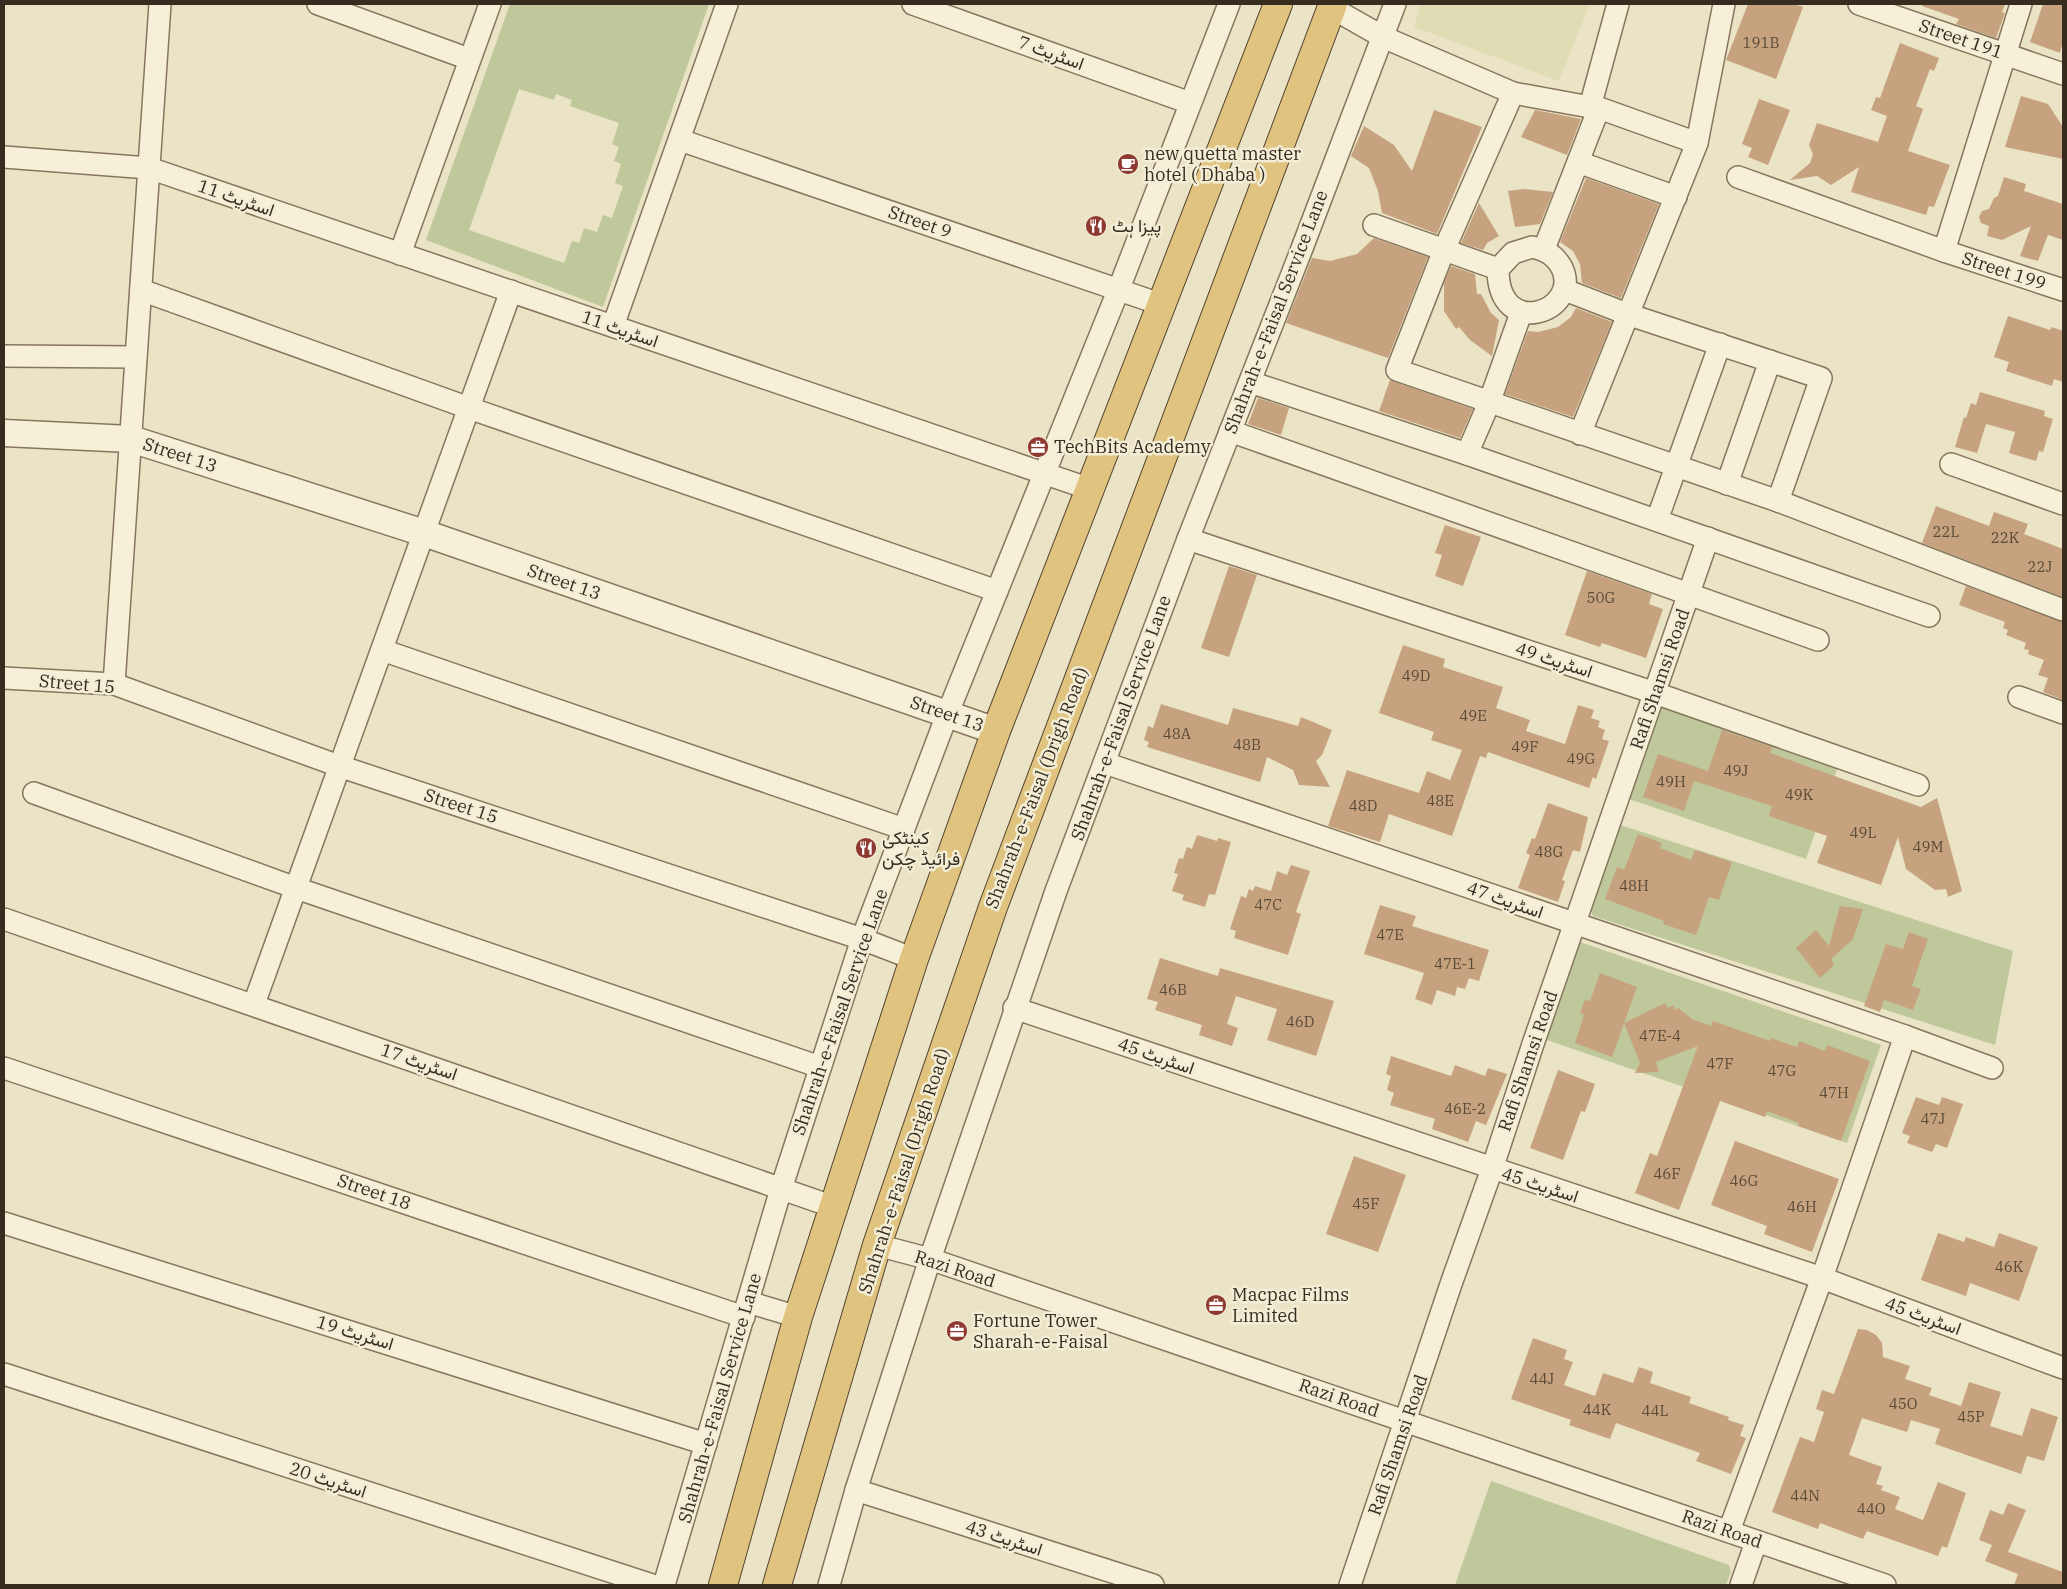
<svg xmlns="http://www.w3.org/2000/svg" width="2067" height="1589" font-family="'IBM Plex Serif',Vazirmatn,serif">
	<rect width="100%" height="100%" fill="#ebe3c6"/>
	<path fill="#e0ddb4" d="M1420,4H1590L1559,81L1414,27Z"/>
	<g fill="#bfc89a" fill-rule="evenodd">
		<path d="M510,4H709L603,307L426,240ZM519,89L554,100L556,94L572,100L570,106L619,123L612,144L619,147L614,161L621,164L615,183L623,186L612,218L603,215L597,232L584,228L579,243L572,241L564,263L469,230Z"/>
		<path d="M1658,703L1839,764L1806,859L1626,798Z"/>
		<path d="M1617,824L2013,951L1995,1045L1593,916L1589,907Z"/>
		<path d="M1577,941L1881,1045L1847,1143L1544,1039Z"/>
		<path d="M1491,1481L1729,1565L1731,1572L1726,1585H1455Z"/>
	</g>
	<g fill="#c6a37e">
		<path d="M1748,4H1793L1803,7L1776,79L1726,60Z"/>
		<path d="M1922,4H2005L2002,12L2005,13L1996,38L1956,24L1959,19L1922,6Z"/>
		<path d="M2043,4H2063V40L2060,53L2030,42Z"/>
		<path d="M1900,43L1939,58L1934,71L1930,69L1916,106L1923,109L1908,151L1950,165L1934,207L1929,206L1926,215L1851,192L1859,167L1831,185L1817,176L1790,180L1810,163L1813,154L1809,145L1817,123L1878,142L1887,116L1871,110L1876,97L1880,98Z"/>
		<path d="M2021,96L2048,104L2063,127V159L2005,147Z"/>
		<path d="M1759,99L1790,110L1768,165L1748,157L1752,148L1742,144Z"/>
		<path d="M1434,110L1482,127L1437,234L1382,213L1378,191L1369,168L1351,156L1364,126L1394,145L1412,171Z"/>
		<path d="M1535,110L1581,119L1567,155L1521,137Z"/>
		<path d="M2004,177L2026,184L2024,191L2063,204V240L2048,235L2038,261L2020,256L2031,226L2002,240L1987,236L1989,226L1981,223L1979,217L1982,211L1989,209L1994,198L1998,196Z"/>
		<path d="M1586,178L1659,204L1621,298L1582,283L1580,264L1573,251L1560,242Z"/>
		<path d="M1523,189L1553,192L1540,224L1515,227L1508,191Z"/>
		<path d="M1479,203L1499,236L1487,243L1483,250L1461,243Z"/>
		<path d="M1374,238L1428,257L1388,358L1286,323L1312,258L1330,261L1357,254Z"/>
		<path d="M1451,266L1475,274L1477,294H1481L1491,313L1499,320L1492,356L1470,340L1459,327L1456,329L1444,311V283Z"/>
		<path d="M1576,308L1612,322L1573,417L1505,394L1528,331L1538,332L1558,327L1571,317Z"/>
		<path d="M2008,316L2050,330L2052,327L2063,331V382L2054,379L2052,386L2006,371L2009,362L1994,357Z"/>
		<path d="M1390,380L1473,409L1460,438L1379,411Z"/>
		<path d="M1980,392L2045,411L2044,416L2053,419L2043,452L2039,451L2036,461L2009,453L2015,432L1986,424L1977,453L1955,447L1964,417L1966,418L1971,403L1976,405Z"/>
		<path d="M1258,398L1289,408L1281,435L1248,424Z"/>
		<path d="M1936,506L1989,526L1994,512L2028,524L2024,534L2063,549V597L1922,543Z"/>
		<path d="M1445,525L1481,537L1463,586L1435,576L1442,555L1435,553Z"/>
		<path d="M1229,566L1257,575L1229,657L1201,648Z"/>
		<path d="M1587,571L1652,594L1649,604L1663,609L1646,658L1602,643L1600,647L1565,635Z"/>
		<path d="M1966,586L2063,622V700L2043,692L2048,678L2038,675L2044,660L2028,654L2029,650L2024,649L2026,643L2006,635L2008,630L2003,628L2005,622L1959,605Z"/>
		<path d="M1403,645L1445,659L1443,667L1503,687L1496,708L1530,720L1526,731L1565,744L1578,705L1594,710L1591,718L1600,721L1598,727L1605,730L1602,739L1609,741L1596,779L1593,777L1589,788L1488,752L1486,758L1480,756L1452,836L1389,814L1380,842L1328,826L1347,770L1419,793L1427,771L1450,780L1462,750L1431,740L1434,732L1379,713Z"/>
		<path d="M1161,704L1228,725L1233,708L1298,726L1301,717L1332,730L1322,755L1316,761L1330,787L1299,785L1293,770L1267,757L1260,782L1147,747L1149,742L1144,740L1148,726L1153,728Z"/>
		<path d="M1722,730L1772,747L1770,753L1921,807L1937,798L1962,891L1948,897L1946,889L1935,890L1906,869L1898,837L1881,885L1817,863L1827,836L1769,816L1772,806L1694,781L1684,811L1643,797L1658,754L1708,771Z"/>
		<path d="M1548,803L1588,817L1580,852L1573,850L1562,880L1565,881L1558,902L1518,888L1530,855L1526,853L1532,838L1535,839Z"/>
		<path d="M1638,834L1662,843L1660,848L1691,860L1695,850L1732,862L1719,900L1709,897L1696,935L1663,924L1664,921L1605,899L1617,867L1624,870Z"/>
		<path d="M1197,835L1217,841L1218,838L1231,842L1215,895L1209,894L1205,907L1182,900L1184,895L1172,891L1178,874L1174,873L1179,858L1183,859L1187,847L1192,849Z"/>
		<path d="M1291,865L1310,871L1296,912L1301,914L1288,955L1234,938L1236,931L1230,929L1241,896L1246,898L1249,889L1253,891L1255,886L1271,891L1277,871L1287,875Z"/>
		<path d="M1380,905L1416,916L1412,926L1489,950L1479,981L1469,978L1465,989L1457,987L1455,996L1437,990L1432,1005L1415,999L1424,973L1364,954Z"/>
		<path d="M1840,906L1863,909L1853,939L1831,959L1834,965L1820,978L1796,948L1816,930L1829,946Z"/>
		<path d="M1909,932L1928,939L1912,986L1921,989L1913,1010L1884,1000L1880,1012L1864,1006L1886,944L1903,949Z"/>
		<path d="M1160,958L1218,976L1220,968L1334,1001L1316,1056L1267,1040L1277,1009L1236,996L1227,1024L1238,1028L1232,1046L1199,1035L1202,1025L1155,1010L1158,1002L1147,999Z"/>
		<path d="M1600,973L1637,987L1612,1057L1575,1043L1584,1015L1580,1013L1585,1000L1590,1001Z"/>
		<path d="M1665,1003L1668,1008L1673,1005L1675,1010L1678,1008L1692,1019L1711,1026L1713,1021L1770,1041L1771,1038L1797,1047L1799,1041L1825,1051L1827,1045L1870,1061L1841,1141L1798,1126L1799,1123L1767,1111L1765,1117L1720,1101L1679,1210L1635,1193L1650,1153L1657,1156L1698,1046L1656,1062L1659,1072L1635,1073L1640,1063L1624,1023Z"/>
		<path d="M1391,1056L1451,1076L1455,1065L1485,1076L1488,1068L1507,1074L1486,1125L1476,1121L1468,1142L1432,1129L1435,1119L1390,1105L1394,1093L1387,1090L1391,1076L1386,1074Z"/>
		<path d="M1558,1070L1595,1084L1585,1112L1581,1111L1563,1160L1530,1148Z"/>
		<path d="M1916,1097L1939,1105L1942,1097L1963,1104L1947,1148L1936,1144L1932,1152L1907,1143L1910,1136L1902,1133Z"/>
		<path d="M1735,1141L1839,1179L1812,1252L1764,1234L1767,1226L1711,1205Z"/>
		<path d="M1354,1156L1406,1175L1378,1252L1326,1234Z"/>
		<path d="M1938,1233L1964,1242L1966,1237L1994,1247L1999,1233L2038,1247L2019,1301L1970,1283L1966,1296L1921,1280Z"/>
		<path d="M1858,1329L1867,1330L1876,1335L1882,1343L1883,1357L1910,1366L1905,1379L1932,1388L1929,1395L1961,1406L1969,1382L2001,1392L1990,1426L2022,1436L2031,1408L2058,1417L2044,1461L2027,1456L2021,1474L1935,1444L1940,1429L1911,1420L1907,1432L1862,1418L1849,1455L1882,1467L1876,1484L1883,1486L1881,1490L1900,1497L1895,1509L1923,1520L1938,1482L1966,1493L1947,1548L1942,1546L1938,1556L1867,1531L1863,1539L1820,1523L1818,1529L1772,1512L1800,1437L1814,1442L1824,1412L1816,1409L1822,1390L1834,1394Z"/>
		<path d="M1533,1338L1567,1350L1564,1359L1573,1362L1564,1385L1595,1396L1603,1373L1633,1383L1639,1367L1653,1372L1650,1383L1691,1397L1689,1403L1729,1417L1728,1420L1744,1425L1740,1436L1746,1438L1731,1474L1696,1461L1700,1453L1616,1423L1610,1439L1569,1425L1571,1420L1511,1399Z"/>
		<path d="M2008,1503L2026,1510L2008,1552L2063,1572V1585H2014L2018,1574L1985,1561L1992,1545L1979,1540L1990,1510L2003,1515Z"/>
	</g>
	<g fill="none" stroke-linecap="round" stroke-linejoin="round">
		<g stroke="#85765d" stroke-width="24">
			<g id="minor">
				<path d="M318,4L469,59"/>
				<path d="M913,4L1190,103"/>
				<path d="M1859,4L2063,74"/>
				<path d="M1332,8L1383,37L1513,93L1590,107L1618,4"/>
				<path d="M1513,93L1444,250L1397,370L1778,501L2063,610"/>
				<path d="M1590,107L1599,108L1697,143"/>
				<path d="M680,140L1160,304"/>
				<path d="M4,157L149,168L1090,489"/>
				<path d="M1578,162L1676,197"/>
				<path d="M1738,177L1944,251L2063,290"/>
				<path d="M1374,225L1498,269"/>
				<path d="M1532,247C1546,250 1555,255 1562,268C1582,311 1498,342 1498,269L1513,253Z"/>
				<path d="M1544,249L1599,108"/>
				<path d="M1944,251L2021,4"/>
				<path d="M400,254L490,4"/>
				<path d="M141,290L469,408L997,591"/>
				<path d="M1565,290L1627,314L1821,378L1778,501"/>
				<path d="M613,326L727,4"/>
				<path d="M4,356L136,357"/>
				<path d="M1250,382L1467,454L1929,616"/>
				<path d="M1230,431L1818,640"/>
				<path d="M1580,434L1697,143L1724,4"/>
				<path d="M1467,454L1489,403L1521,313"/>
				<path d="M1951,464L2063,504"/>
				<path d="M1727,484L1770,361"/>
				<path d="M1657,520L1720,344"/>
				<path d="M1188,539L1655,693L1918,785"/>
				<path d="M382,650L904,829"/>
				<path d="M4,678L114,684L339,766L862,939L914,959"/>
				<path d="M114,684L160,4"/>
				<path d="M2019,697L2063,713"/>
				<path d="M1105,763L1905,1036L1992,1068"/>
				<path d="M34,793L296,888L820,1067"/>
				<path d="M4,919L834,1207"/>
				<path d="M254,1004L511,291"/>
				<path d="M1014,1008L1822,1278L2063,1368"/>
				<path d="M4,1068L744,1317"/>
				<path d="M4,1223L706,1444"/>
				<path d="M877,1245L930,1259L1885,1585"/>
				<path d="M748,1302L798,1317"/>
				<path d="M4,1374L652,1585"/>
				<path d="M856,1490L1153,1585"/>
				<path d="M1729,1531L1822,1278L1905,1036"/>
				<path d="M664,1585L781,1189L862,939L947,715L1118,291L1229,4"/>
				<path d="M829,1585L856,1490L930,1259L1056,891L1188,539L1301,251L1395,4"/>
				<path d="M1350,1585L1451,1284L1492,1169L1533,1044L1708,538"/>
				<path d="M1741,1585L1756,1542"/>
			</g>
		</g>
		<g stroke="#85765d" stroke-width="29">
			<path id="tertiary" d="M4,433L131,439L424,533L996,731"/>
		</g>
		<g stroke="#534431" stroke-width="30">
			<g id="trunk">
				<path d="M723,1585L798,1317L914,959L996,731L1278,4"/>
				<path d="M777,1585L877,1245L993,907L1333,4"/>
			</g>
		</g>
		<use href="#minor" stroke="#f6f0d8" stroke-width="21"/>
		<use href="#tertiary" stroke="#f6f0d8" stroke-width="26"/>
		<use href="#trunk" stroke="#e0c37e" stroke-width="28"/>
	</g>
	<defs>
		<g id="cafe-disc" transform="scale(1.125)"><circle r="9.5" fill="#8f3a31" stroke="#f3edd5"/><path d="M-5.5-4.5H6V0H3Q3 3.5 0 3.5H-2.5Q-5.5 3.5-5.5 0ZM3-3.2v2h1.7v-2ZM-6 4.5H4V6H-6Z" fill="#fff"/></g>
		<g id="restaurant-disc" transform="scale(1.125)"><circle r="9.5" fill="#8f3a31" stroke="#f3edd5"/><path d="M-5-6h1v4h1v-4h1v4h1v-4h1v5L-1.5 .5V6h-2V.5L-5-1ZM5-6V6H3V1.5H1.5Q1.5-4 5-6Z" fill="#fff"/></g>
		<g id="office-disc" transform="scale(1.125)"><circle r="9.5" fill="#8f3a31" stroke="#f3edd5"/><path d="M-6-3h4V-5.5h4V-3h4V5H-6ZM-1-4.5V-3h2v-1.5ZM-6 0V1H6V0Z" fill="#fff"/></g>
	</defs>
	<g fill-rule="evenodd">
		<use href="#cafe-disc" x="1128" y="164"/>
		<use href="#restaurant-disc" x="1096" y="226"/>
		<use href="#office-disc" x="1038" y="447"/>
		<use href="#restaurant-disc" x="866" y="848"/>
		<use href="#office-disc" x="1216" y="1305"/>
		<use href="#office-disc" x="957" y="1331"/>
	</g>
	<g text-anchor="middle" stroke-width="5" stroke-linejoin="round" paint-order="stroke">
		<g font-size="15" fill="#5a4a38">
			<text x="1761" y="48">191B</text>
			<text x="1946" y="537">22L</text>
			<text x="2005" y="543">22K</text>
			<text x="2040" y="572">22J</text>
			<text x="1601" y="603">50G</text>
			<text x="1416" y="681">49D</text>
			<text x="1473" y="721">49E</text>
			<text x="1177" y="739">48A</text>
			<text x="1247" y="750">48B</text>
			<text x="1525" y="752">49F</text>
			<text x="1581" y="764">49G</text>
			<text x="1736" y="776">49J</text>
			<text x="1671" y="787">49H</text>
			<text x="1799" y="800">49K</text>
			<text x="1440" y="806">48E</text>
			<text x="1363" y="811">48D</text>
			<text x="1863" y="838">49L</text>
			<text x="1928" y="852">49M</text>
			<text x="1549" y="857">48G</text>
			<text x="1634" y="891">48H</text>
			<text x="1268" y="910">47C</text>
			<text x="1390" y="940">47E</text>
			<text x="1455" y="969">47E-1</text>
			<text x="1173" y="995">46B</text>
			<text x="1300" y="1027">46D</text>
			<text x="1660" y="1041">47E-4</text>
			<text x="1720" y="1069">47F</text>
			<text x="1782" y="1076">47G</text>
			<text x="1834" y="1098">47H</text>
			<text x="1465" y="1114">46E-2</text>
			<text x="1933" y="1124">47J</text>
			<text x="1667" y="1179">46F</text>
			<text x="1744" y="1186">46G</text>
			<text x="1366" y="1209">45F</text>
			<text x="1802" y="1212">46H</text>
			<text x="2009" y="1272">46K</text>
			<text x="1542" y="1384">44J</text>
			<text x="1903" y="1409">45O</text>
			<text x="1597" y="1415">44K</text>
			<text x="1655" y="1416">44L</text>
			<text x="1971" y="1422">45P</text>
			<text x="1805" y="1501">44N</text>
			<text x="1871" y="1514">44O</text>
		</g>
		<g font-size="18" fill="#362d20" stroke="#f3edd5">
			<text transform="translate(1961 39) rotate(19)" y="6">Street 191</text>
			<text transform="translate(1051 53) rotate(20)" y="6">اسٹریٹ 7</text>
			<text transform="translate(236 198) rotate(19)" y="6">اسٹریٹ 11</text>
			<text transform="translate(920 222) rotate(19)" y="6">Street 9</text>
			<text transform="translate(2004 271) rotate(18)" y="6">Street 199</text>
			<text transform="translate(1276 312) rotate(-69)" y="6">Shahrah-e-Faisal Service Lane</text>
			<text transform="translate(620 329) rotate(19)" y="6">اسٹریٹ 11</text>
			<text transform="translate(180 455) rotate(18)" y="6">Street 13</text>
			<text transform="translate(564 582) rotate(19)" y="6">Street 13</text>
			<text transform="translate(1554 660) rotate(18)" y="6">اسٹریٹ 49</text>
			<text transform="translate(1660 679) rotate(-71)" y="6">Rafi Shamsi Road</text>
			<text transform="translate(77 684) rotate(5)" y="6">Street 15</text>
			<text transform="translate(947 714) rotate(19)" y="6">Street 13</text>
			<text transform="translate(1121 718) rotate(-70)" y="6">Shahrah-e-Faisal Service Lane</text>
			<text transform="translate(1037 788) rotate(-69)" y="6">Shahrah-e-Faisal (Drigh Road)</text>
			<text transform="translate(461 806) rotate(18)" y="6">Street 15</text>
			<text transform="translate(1505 900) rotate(19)" y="6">اسٹریٹ 47</text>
			<text transform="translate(840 1012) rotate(-71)" y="6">Shahrah-e-Faisal Service Lane</text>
			<text transform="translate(1156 1056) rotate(19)" y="6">اسٹریٹ 45</text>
			<text transform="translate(1528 1061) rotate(-71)" y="6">Rafi Shamsi Road</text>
			<text transform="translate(419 1062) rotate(19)" y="6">اسٹریٹ 17</text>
			<text transform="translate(904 1171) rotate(-72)" y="6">Shahrah-e-Faisal (Drigh Road)</text>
			<text transform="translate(1540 1185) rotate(18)" y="6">اسٹریٹ 45</text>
			<text transform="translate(374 1192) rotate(19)" y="6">Street 18</text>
			<text transform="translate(955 1269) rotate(18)" y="6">Razi Road</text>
			<text transform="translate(1923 1316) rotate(20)" y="6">اسٹریٹ 45</text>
			<text transform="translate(355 1333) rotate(17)" y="6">اسٹریٹ 19</text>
			<text transform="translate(720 1398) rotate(-74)" y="6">Shahrah-e-Faisal Service Lane</text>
			<text transform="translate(1339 1398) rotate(19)" y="6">Razi Road</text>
			<text transform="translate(1398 1445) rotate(-71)" y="6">Rafi Shamsi Road</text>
			<text transform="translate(328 1480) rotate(18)" y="6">اسٹریٹ 20</text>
			<text transform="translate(1722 1529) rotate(19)" y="6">Razi Road</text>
			<text transform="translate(1004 1538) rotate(18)" y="6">اسٹریٹ 43</text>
		</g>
		<g font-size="18" fill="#362d20" stroke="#f3edd5" text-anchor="start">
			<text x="1144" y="160">new quetta master<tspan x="1144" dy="21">hotel ( Dhaba )</tspan></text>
			<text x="1112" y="232">پیزا ہٹ</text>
			<text x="1054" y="453">TechBits Academy</text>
			<text x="882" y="844">کینٹکی<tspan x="882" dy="21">فرائیڈ چکن</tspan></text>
			<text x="1232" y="1301">Macpac Films<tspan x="1232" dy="21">Limited</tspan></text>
			<text x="973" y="1327">Fortune Tower<tspan x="973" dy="21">Sharah-e-Faisal</tspan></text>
		</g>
	</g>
	<rect width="2067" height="1589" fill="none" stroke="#362d20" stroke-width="10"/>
</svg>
